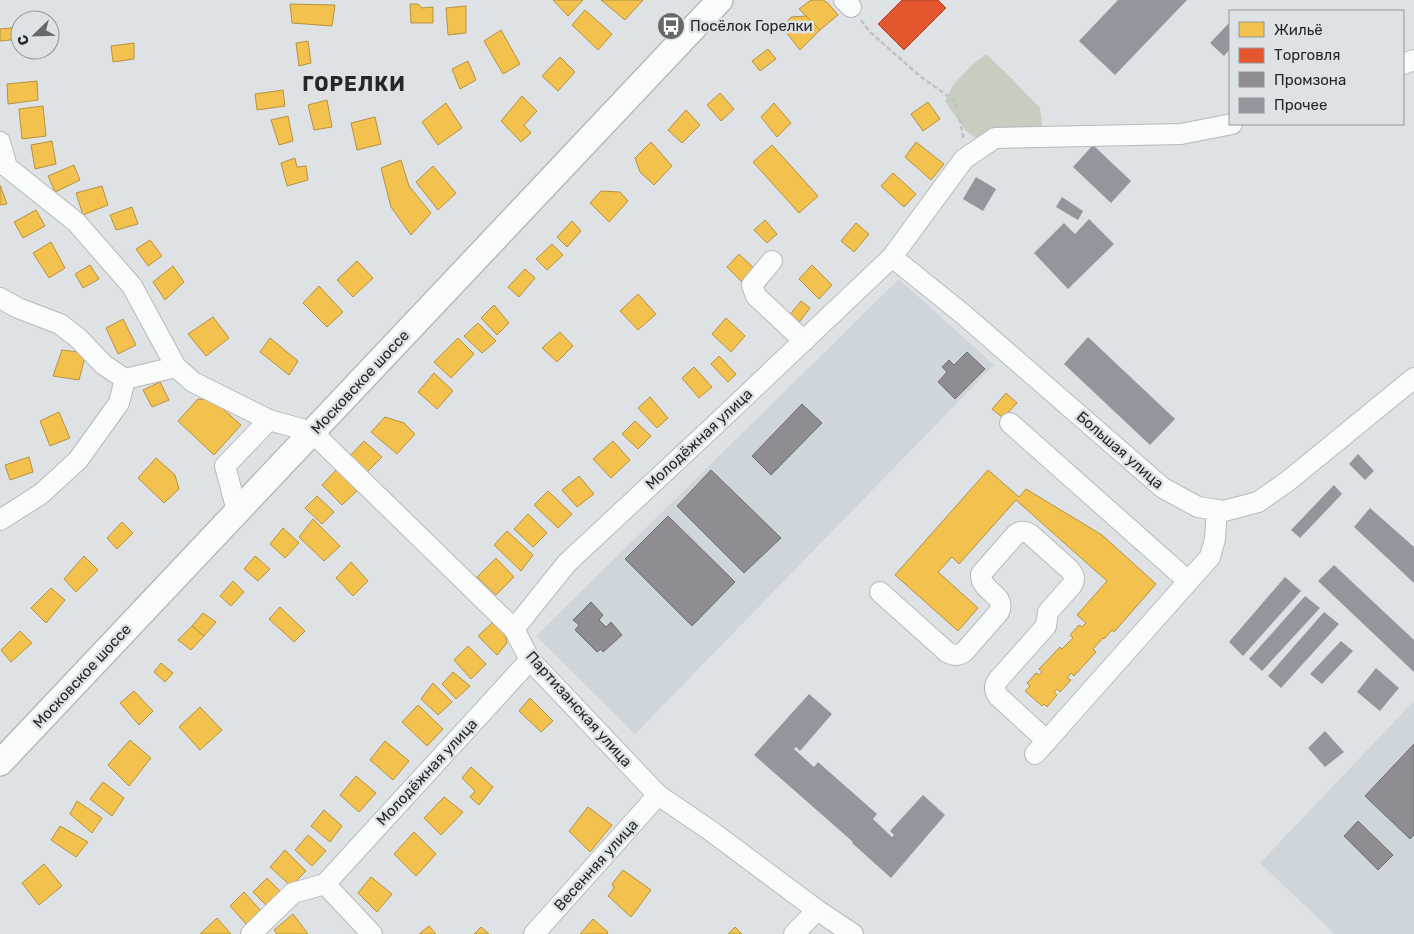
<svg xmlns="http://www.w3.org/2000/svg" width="1414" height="934" font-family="Rubik,sans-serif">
	<rect width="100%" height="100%" fill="#dfe2e4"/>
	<g fill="#ced5db">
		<path d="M899,279L994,365L635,734L536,636Z"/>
		<path d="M1414,701V934H1335L1260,863Z"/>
	</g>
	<path fill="#c7cec0" d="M986,54L1007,74L1040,108L1043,131L979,140L966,131L945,101L953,85L973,64Z"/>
	<g fill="#f2c14e" stroke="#b49343">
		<path d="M553,0H583L568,16Z"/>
		<path d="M601,0H643L625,20Z"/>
		<path d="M811,0H823L828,3L838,15L820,30L799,9Z"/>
		<path d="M290,4L335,5L332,26L292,23Z"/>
		<path d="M410,4H418L422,8L433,7V23H411Z"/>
		<path d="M466,6V33L448,35L446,8Z"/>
		<path d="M585,10L612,34L598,50L572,25Z"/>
		<path d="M806,16L820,30L800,50L782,27L791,17Z"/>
		<path d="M20,27V39L0,41V29Z"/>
		<path d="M501,30L520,64L503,74L484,41Z"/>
		<path d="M308,41L311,63L299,66L296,43Z"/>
		<path d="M134,43V59L113,62L111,46Z"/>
		<path d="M768,49L776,59L760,71L752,61Z"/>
		<path d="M560,57L575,72L558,91L542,76Z"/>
		<path d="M468,61L476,80L460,89L452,69Z"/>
		<path d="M37,81L38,100L8,104L7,84Z"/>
		<path d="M283,90L285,106L257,110L255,94Z"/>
		<path d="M720,93L734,109L721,121L707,105Z"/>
		<path d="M522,96L537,111L524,125L531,133L521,142L501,121Z"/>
		<path d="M327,100L332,127L314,130L308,105Z"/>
		<path d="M928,102L940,119L923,131L911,114Z"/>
		<path d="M446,103L462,128L438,145L422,122Z"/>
		<path d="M774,103L791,123L777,137L761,117Z"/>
		<path d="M43,106L46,136L22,139L19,109Z"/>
		<path d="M686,110L700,125L682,143L668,130Z"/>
		<path d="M288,116L293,141L279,145L271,120Z"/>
		<path d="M375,117L381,144L357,150L351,123Z"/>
		<path d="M52,141L56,164L35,169L31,145Z"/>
		<path d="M651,142L672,166L654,185L640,172L635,158Z"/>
		<path d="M916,142L944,164L931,180L905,157Z"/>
		<path d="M772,145L818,196L799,213L753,162Z"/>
		<path d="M295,158L297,167L306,166L308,180L287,186L281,163Z"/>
		<path d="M401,160L409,186L431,213L411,235L391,207L381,168Z"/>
		<path d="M74,165L80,180L55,192L48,176Z"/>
		<path d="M433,166L456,193L438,210L416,182Z"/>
		<path d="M893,173L916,194L904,207L881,186Z"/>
		<path d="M0,185L7,204L0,205Z"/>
		<path d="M102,186L108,205L83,215L76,193Z"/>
		<path d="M601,191L620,192L628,201L609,222L590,203Z"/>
		<path d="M132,207L138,224L116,230L110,215Z"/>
		<path d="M36,210L45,226L23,238L14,222Z"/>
		<path d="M765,220L777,234L767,243L754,230Z"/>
		<path d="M572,221L581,231L567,247L557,237Z"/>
		<path d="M856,223L869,234L854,252L841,241Z"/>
		<path d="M150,240L162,256L148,266L136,249Z"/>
		<path d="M51,242L65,268L49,278L33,253Z"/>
		<path d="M552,244L563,255L547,270L536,259Z"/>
		<path d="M739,254L756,270L743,283L727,267Z"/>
		<path d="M357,261L373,278L353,297L337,280Z"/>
		<path d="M90,265L99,279L83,288L75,274Z"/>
		<path d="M812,265L832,285L819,299L799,279Z"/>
		<path d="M173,266L184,282L165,300L153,282Z"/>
		<path d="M525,269L535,278L519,297L508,287Z"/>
		<path d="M319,286L343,312L327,327L303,303Z"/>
		<path d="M638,294L656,314L638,330L620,311Z"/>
		<path d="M801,301L810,308L797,325L788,317Z"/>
		<path d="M494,305L509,323L497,335L481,318Z"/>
		<path d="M213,317L229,338L206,356L188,334Z"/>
		<path d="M726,318L745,336L731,352L712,334Z"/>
		<path d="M123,319L136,345L118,354L106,328Z"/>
		<path d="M478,323L496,341L482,353L464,336Z"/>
		<path d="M560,332L573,346L557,362L542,348Z"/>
		<path d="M270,338L298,361L289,375L260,352Z"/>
		<path d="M458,338L474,354L451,378L434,362Z"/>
		<path d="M62,350L86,353L79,380L53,376Z"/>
		<path d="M719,356L736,374L728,382L711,364Z"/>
		<path d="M694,367L712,387L699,398L682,378Z"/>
		<path d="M434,373L453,391L437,409L418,392Z"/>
		<path d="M160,382L169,400L152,407L143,390Z"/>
		<path d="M1006,393L1017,403L1003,418L992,409Z"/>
		<path d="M650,397L668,418L657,428L638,408Z"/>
		<path d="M198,399L213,400L241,425L214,455L178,421Z"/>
		<path d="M59,412L70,438L50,446L40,421Z"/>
		<path d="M385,417L404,423L415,434L397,454L371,432Z"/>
		<path d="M635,421L651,436L638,449L622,434Z"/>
		<path d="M364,441L382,457L366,473L349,457Z"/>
		<path d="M613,441L630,460L611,478L593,459Z"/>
		<path d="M29,457L33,472L10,480L5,465Z"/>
		<path d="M156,458L175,475L179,489L164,503L138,478Z"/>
		<path d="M337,469L358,490L342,505L322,485Z"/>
		<path d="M988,470L1019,497L1026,489L1102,535L1156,584L1114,632L1112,630L1104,639L1103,638L1093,649L1096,652L1074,676L1071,673L1067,678L1071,680L1060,692L1057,689L1054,692L1057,695L1047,707L1044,704L1042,706L1025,691L1030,686L1027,683L1036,673L1039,675L1042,672L1039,669L1060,647L1062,649L1073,638L1070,635L1079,625L1082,627L1086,623L1077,615L1107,581L1016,500L959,564L952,557L938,572L978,608L958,631L895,575Z"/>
		<path d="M579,476L594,494L577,507L562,490Z"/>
		<path d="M548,491L572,514L558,528L534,505Z"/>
		<path d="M317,496L334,512L322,524L305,508Z"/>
		<path d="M528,514L547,533L533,547L514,529Z"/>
		<path d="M313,519L340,546L324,561L299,537Z"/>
		<path d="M122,522L133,533L117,549L107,538Z"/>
		<path d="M283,528L299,543L285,558L270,544Z"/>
		<path d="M507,531L533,555L521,571L494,545Z"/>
		<path d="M84,556L98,570L76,592L64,579Z"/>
		<path d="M255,556L270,569L258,581L244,569Z"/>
		<path d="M496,558L514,577L496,595L477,577Z"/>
		<path d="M351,562L368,581L353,596L336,578Z"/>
		<path d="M233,581L244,592L231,606L220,596Z"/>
		<path d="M51,588L65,600L46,623L31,608Z"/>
		<path d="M280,607L305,631L294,642L269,619Z"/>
		<path d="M203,613L216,622L204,636L192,626Z"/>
		<path d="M494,621L504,629L507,643L497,655L478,636Z"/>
		<path d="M192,626L204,636L191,650L178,640Z"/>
		<path d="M20,631L32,643L11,662L1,650Z"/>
		<path d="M468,646L486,664L471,679L454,660Z"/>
		<path d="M161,663L173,673L165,682L154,672Z"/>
		<path d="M453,672L470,686L456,699L442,684Z"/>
		<path d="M433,683L452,702L438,715L421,699Z"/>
		<path d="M134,691L153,711L139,725L120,703Z"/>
		<path d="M530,698L553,721L541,732L519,711Z"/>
		<path d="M418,705L443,729L427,746L402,722Z"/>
		<path d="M200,707L222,730L200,750L179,727Z"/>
		<path d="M130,740L151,758L129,786L108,765Z"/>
		<path d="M385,741L409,761L393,780L370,760Z"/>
		<path d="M471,767L493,787L479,805L470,797L475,791L462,778Z"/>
		<path d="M356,776L376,793L359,812L340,795Z"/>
		<path d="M103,782L124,798L112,816L90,799Z"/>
		<path d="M444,797L463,812L441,835L424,818Z"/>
		<path d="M77,801L102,818L92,833L70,814Z"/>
		<path d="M588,807L612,825L590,852L569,831Z"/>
		<path d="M324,810L342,826L330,842L311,826Z"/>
		<path d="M60,826L88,842L76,857L51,840Z"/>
		<path d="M414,832L436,854L416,876L394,854Z"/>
		<path d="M308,835L326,851L312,866L295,850Z"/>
		<path d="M285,850L306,871L291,886L270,867Z"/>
		<path d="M44,864L62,886L39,905L22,883Z"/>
		<path d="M623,870L651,890L631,917L608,896L614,888L612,884Z"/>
		<path d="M371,877L392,894L377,912L358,893Z"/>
		<path d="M267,878L283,894L269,908L253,892Z"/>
		<path d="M244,892L261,911L247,925L230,906Z"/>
		<path d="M293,914L308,934H277L274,930Z"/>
		<path d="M217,918L231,934H200Z"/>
		<path d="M593,919L608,932L607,934H580Z"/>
		<path d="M429,926L436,934H419Z"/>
		<path d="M481,927L489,934H474Z"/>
		<path d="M735,927L742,934H728Z"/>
	</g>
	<path fill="#e4572e" stroke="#ab492c" d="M902,0H938L946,8L904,50L878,24Z"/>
	<g fill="#8d8d92" stroke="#6e6e72">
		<path d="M967,352L985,369L955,399L938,382L947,372L942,367L949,360L954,365Z"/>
		<path d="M802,404L822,423L771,475L752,456Z"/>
		<path d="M711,470L781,538L744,573L677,506Z"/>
		<path d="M668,516L735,582L692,626L625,559Z"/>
		<path d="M591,602L603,615L599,620L606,627L611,622L622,635L603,652L601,649L597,652L575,630L579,625L573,620Z"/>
		<path d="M1414,744V835L1410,839L1365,796Z"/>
		<path d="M1358,821L1393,855L1378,870L1344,836Z"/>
	</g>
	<g fill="#91979c">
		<path d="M1118,0H1187L1115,75L1079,41Z"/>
		<path d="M1230,22V49L1224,56L1210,43Z"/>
		<path d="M1093,145L1131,181L1111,203L1073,167Z"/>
		<path d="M976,177L996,189L983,211L963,199Z"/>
		<path d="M1062,197L1083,211L1078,220L1056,207Z"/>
		<path d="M1089,219L1114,244L1068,289L1034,253L1064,223L1075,234Z"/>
		<path d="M1088,337L1175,419L1150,445L1064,364Z"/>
		<path d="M1358,454L1374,471L1365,480L1349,464Z"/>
		<path d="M1334,485L1342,494L1300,538L1291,530Z"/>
		<path d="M1370,508L1414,547V583L1354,527Z"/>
		<path d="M1334,565L1414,640V672L1318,581Z"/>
		<path d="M1285,577L1301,591L1243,656L1229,642Z"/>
		<path d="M1305,596L1320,608L1262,671L1249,659Z"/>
		<path d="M1324,612L1339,624L1281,688L1268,676Z"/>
		<path d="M1341,641L1353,651L1322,684L1310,674Z"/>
		<path d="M1376,668L1399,688L1380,711L1357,692Z"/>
		<path d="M809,694L832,714L800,751L796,747L794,749L814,767L818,762L877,814L873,819L892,837L894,835L890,831L923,795L945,815L891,878L852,843L853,842L754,755Z"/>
		<path d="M1325,731L1344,752L1325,767L1308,748Z"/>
	</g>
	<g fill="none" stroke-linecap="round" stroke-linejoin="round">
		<g stroke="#b7b9bb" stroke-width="22">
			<g id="minor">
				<path d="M844,0L851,7"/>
				<path d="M1403,64L1414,60"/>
				<path d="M0,142L7,167L76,222L132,286L176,367L193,382L269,420"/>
				<path d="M892,257L964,315L1163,488L1198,507L1224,511L1258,502L1288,481L1414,378"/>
				<path d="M772,261L752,285L756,296L804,341"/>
				<path d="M0,298L18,308L60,324L78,338L104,365L125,379"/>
				<path d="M1010,423L1188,581"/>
				<path d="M237,511L225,466L269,420L312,432L514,629L530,660L658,795L711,831L817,910L853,934"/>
				<path d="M0,520L41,494L78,460L119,403L125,379L176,367"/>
				<path d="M880,592L947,652C954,656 957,656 964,652L999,612C1007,594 980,592 981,574L1016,534C1021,531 1024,531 1030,534L1069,569C1074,575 1076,578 1072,585L1048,612L1046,626L998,680C993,687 994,691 999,697L1047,741"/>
				<path d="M514,629L567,563L716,424L892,257L964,159L995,138L1181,134L1232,124"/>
				<path d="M1035,754L1210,557L1215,539L1217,510"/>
				<path d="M325,884L530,660"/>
				<path d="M325,884L372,934"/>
				<path d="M251,934L293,893L325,884"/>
				<path d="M534,934L658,795"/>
				<path d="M794,934L817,910"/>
			</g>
		</g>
		<g stroke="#b7b9bb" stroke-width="28">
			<path id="major" d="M0,763L720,0"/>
		</g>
		<path stroke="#c1c3c3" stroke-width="2.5" stroke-dasharray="5 2.5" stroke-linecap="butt" d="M861,20L870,32L921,77L955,101L963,135V140"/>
		<use href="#minor" stroke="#fafbfb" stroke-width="20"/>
		<use href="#major" stroke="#fafbfb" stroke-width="25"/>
	</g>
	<defs>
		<g id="bus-disc" transform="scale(1.4375)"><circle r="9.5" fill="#66686a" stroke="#dde2e6"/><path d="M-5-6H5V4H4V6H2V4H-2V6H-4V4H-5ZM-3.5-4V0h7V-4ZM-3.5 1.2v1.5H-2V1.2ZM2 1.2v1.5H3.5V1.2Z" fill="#fff"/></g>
	</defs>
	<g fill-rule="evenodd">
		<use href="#bus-disc" x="671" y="26"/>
	</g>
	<g text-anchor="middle" stroke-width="5" stroke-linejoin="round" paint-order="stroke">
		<g font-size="15" fill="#252728" stroke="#dde2e6" text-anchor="start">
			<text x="690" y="31">Посёлок Горелки</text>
		</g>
		<g font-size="15" fill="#252728" stroke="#dde2e6">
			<text transform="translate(360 382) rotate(-47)" y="5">Московское шоссе</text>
			<text transform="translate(699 439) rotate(-43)" y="5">Молодёжная улица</text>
			<text transform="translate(1120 450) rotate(41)" y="5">Большая улица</text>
			<text transform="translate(82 676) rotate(-47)" y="5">Московское шоссе</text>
			<text transform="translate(579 709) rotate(48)" y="5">Партизанская улица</text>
			<text transform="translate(427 772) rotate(-47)" y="5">Молодёжная улица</text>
			<text transform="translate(596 865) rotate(-48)" y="5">Весенняя улица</text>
		</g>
		<g font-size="20" font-weight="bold" letter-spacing="1" fill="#252728" stroke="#dde2e6">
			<text x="354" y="91">ГОРЕЛКИ</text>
		</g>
	</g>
	<rect x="1229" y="10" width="175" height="115" fill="#dde2e6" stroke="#93979a"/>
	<rect x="1239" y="22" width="25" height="15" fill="#f2c14e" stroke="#93979a"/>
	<text x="1274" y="35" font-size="15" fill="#252728">Жильё</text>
	<rect x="1239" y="48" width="25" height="15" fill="#e4572e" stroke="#93979a"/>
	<text x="1274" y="60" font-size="15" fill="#252728">Торговля</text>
	<rect x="1239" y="72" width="25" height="15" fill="#8d8d92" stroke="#93979a"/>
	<text x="1274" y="85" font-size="15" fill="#252728">Промзона</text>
	<rect x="1239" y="98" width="25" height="15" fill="#91979c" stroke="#93979a"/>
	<text x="1274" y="110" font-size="15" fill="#252728">Прочее</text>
	<g transform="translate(35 35) rotate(247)"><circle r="24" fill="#dde2e6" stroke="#93979a"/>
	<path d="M0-4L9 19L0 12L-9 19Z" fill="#66686a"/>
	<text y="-8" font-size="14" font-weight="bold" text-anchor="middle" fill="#252728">С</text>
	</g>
</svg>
